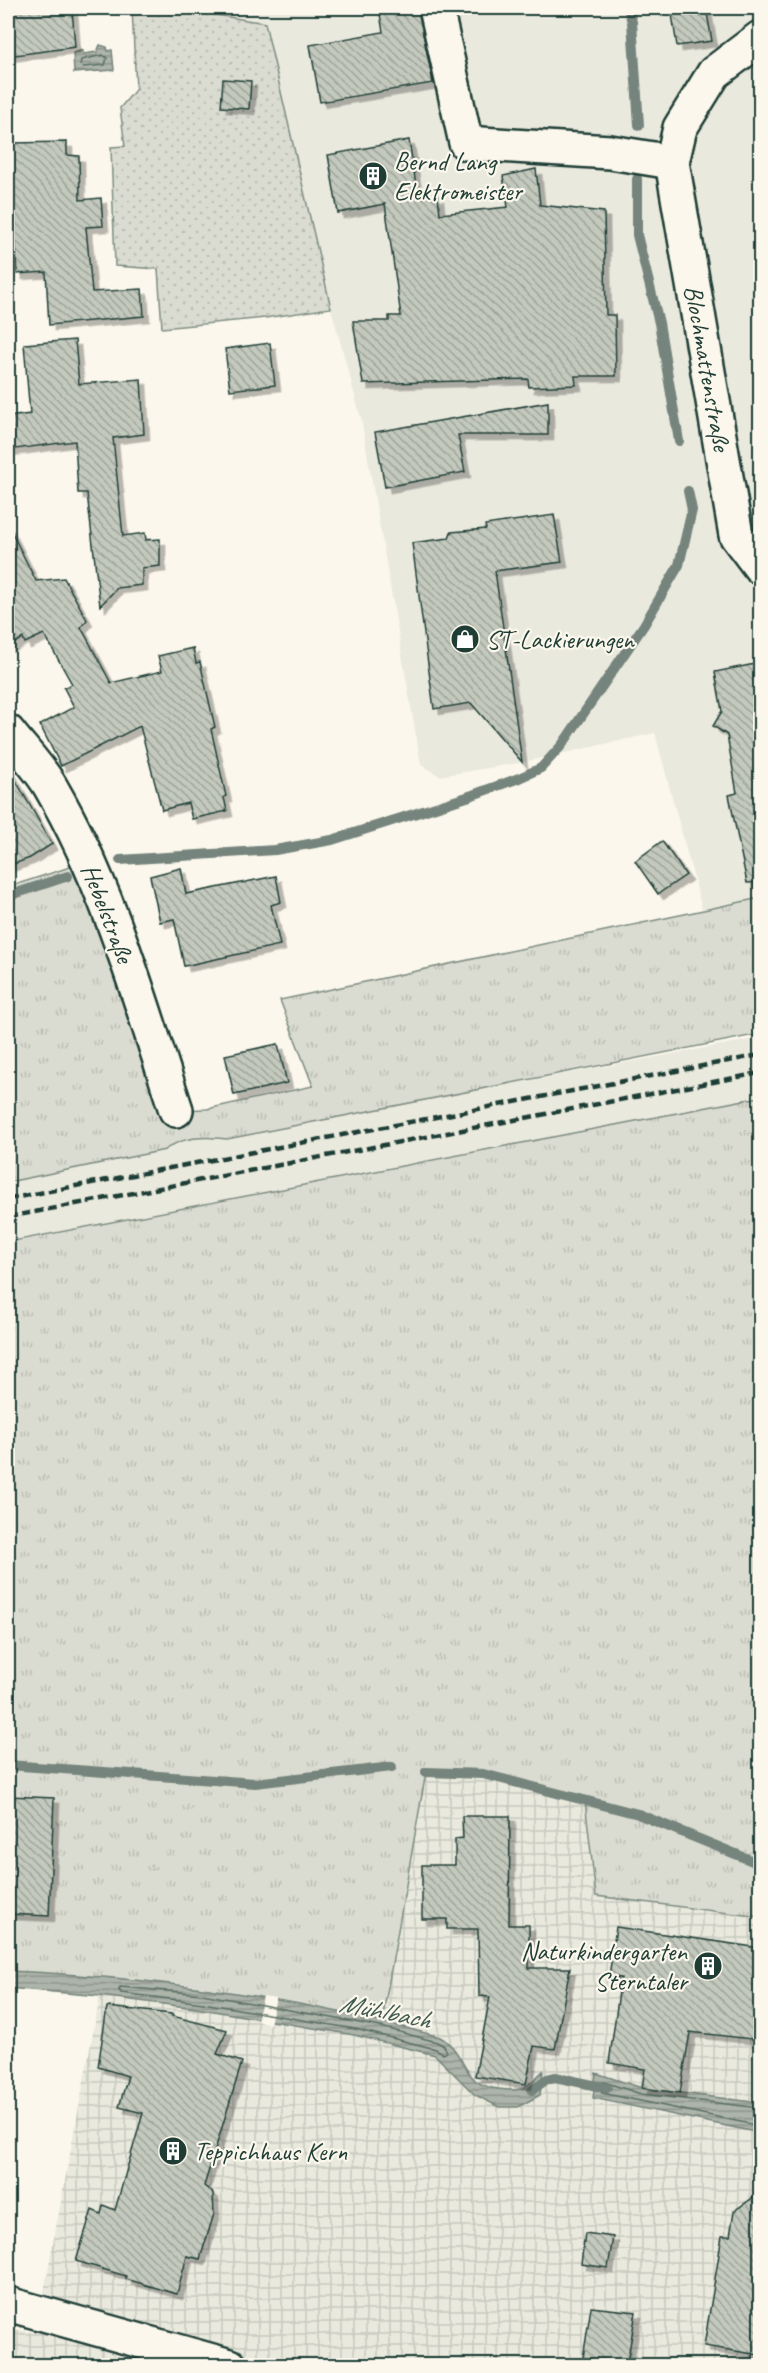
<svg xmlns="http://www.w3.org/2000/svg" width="768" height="2373" font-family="Caveat,sans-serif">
	<defs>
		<pattern id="industrial-grid" width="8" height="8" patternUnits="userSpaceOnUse" patternTransform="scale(1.5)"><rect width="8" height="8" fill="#eae9de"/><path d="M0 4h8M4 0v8" fill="none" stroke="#c8c9bf"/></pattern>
		<pattern id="grass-tufts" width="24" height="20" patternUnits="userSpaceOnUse" patternTransform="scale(1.5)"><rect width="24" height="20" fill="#dbdcd1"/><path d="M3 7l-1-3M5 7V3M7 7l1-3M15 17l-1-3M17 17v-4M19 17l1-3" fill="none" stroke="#bcbeb4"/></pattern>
		<pattern id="garden-dots" width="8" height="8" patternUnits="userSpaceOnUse" patternTransform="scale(1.5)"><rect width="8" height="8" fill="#dbdcd1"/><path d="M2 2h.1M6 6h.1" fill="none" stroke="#bcbeb4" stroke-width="1.8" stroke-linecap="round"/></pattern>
		<pattern id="water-rules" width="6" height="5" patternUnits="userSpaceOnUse" patternTransform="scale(1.5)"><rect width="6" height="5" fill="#adb4aa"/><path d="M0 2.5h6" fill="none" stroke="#8c948b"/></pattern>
		<pattern id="building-back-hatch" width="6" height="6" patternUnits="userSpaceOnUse" patternTransform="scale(1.5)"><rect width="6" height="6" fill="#c4c9be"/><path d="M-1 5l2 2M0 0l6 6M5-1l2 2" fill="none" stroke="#9fa49b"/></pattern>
		<filter id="shadow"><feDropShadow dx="5.5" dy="5.5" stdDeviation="0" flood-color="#0004"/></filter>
	</defs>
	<rect width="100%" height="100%" fill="#fbf7ec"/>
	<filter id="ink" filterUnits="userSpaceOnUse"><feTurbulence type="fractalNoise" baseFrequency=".0167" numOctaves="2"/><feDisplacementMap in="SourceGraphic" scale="12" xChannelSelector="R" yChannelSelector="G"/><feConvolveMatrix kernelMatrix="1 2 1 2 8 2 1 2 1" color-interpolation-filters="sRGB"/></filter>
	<g filter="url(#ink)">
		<g fill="#eae9de">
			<path d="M174,8H760V898L702,909L655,733L519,763L440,776L421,765L361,418L331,308L265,24Z"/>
			<path d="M760,1038V1097L8,1242V1182L165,1150L174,1143L208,1136L227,1139L481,1089Z"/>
		</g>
		<path fill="url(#industrial-grid)" d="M426,1772L483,1774L585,1801L596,1896L760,1917V2103L642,2088L597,2073L593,2097L760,2133V2365H8V2328L36,2333L100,1996L202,2009L354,2035L435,2055L475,2095H540L543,2072L528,2086L517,2091L486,2088L479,2085L470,2075L448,2041L440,2037L382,2021Z"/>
		<g fill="url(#grass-tufts)" stroke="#7d8c82" stroke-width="1.5">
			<path d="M89,861L177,1110L207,1109L313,1086L280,1000L760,898V1034L227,1139C206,1136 182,1136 165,1150L8,1182V887Z"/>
			<path d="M760,1097V1917L596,1896L585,1801L483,1774L426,1772L382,2021L203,1988L8,1971V1242Z"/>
		</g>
		<path fill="url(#garden-dots)" stroke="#7d8c82" stroke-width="1.5" d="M132,8H174L265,23L331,308L265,318L162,328L158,269L115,266L111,147L125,146L120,108L136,89Z"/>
		<g fill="url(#water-rules)" stroke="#74847b" stroke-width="1.5">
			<path d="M100,45L107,47L108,51L112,50L114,70L74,73L73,53L83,50V54L97,52Z"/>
			<path d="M8,1971C153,1977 300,1998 440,2037C468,2053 460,2085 498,2089C525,2092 524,2089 543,2071L540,2095L518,2107H499L475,2095L435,2055L354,2035L202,2009L100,1996L8,1988Z"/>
			<path d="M596,2073L642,2088L760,2103V2133L593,2098Z"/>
		</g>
		<path fill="#fbf7ec" d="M263,1996L276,1998L270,2024L257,2021Z"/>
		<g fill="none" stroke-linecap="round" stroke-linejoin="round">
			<g stroke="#586d63" stroke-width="1.5">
				<path d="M103,55L107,58L105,65L83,67L80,65L81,60Z"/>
				<path d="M120,1987L202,1994L381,2027L437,2042L444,2046L447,2052L443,2054L436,2049L355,2029L203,2003L121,1993L119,1990Z"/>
				<path d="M760,2108L641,2094L604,2082L601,2083L600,2090L602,2093L760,2126"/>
			</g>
			<g stroke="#74847b" stroke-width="10">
				<path d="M628,8L632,22L639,125"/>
				<path d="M637,179V235L659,323L679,441"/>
				<path d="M120,860L275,850L332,840L467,797L519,778L541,768L562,745L644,625L679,565L692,510L688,491"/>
				<path d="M8,896L68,876"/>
				<path d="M8,1765L255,1783L392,1767"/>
				<path d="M426,1772L483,1774L638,1814L760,1864"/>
				<path d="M532,2090L547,2079L555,2077L607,2088"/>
			</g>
		</g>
		<g fill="url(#building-back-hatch)" stroke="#1f3d34" stroke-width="1.5" filter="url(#shadow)">
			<path d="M8,8H72L75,47L8,56Z"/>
			<path d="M379,8H418L433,83L320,102L310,45L383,32Z"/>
			<path d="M671,8H706L712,41L677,46Z"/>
			<path d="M223,79L251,81L249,109L221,107Z"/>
			<path d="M409,140L418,198L438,196L440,214L508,207L503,176L536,169L540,205L604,212L606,315H615L616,376H575L576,385L529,387L528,379L363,384L353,321H389V316H401L385,204L338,213L328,155Z"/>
			<path d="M67,142V155L79,156L80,200L101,198L103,226L86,227L92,292L142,289L144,316L49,325L46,272L17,274L11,143Z"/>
			<path d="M75,340L79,384L141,379L144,434L113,438L123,536L145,533L146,540L160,539V566L142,568V585L117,588L100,606L87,493H78L75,441L8,450V417L30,414L24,344Z"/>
			<path d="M270,343L275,385L230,390L225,349Z"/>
			<path d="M548,402V435H458L465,472L385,487L375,432Z"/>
			<path d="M554,515L562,562L495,571L522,762L471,703L434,709L412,543L449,538L451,532L486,529L485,525Z"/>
			<path d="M8,525L36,581L64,578L87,620L81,627L111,683L162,671L158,656L193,648L196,663L200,662L215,727L211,729L226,796L224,797L227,811L192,819L188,803L162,810L140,726L61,766L40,725L74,707L64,688L72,684L44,634L25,643L23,638L8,647Z"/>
			<path d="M760,663V882L747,883L729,795L737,793L727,735L713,726L722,711L715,672Z"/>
			<path d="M8,767L52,844L30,858L8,866Z"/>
			<path d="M662,841L686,875L658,894L635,861Z"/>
			<path d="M181,868L186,894L276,876L281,902L271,905L280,945L184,966L174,919L160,922L150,876Z"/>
			<path d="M278,1044L287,1083L234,1095L225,1055Z"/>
			<path d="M8,1796L54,1798L49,1916L8,1914Z"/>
			<path d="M462,1816H510L509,1925H529V1968H570L555,2049L534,2046L526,2084L475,2076L490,1997L479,1996L478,1929H447V1919H422V1865H455V1839L463,1838Z"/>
			<path d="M616,1927L760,1948V2040L690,2032L680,2093L642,2088L645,2069L609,2063L621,1978L609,1977Z"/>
			<path d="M107,2007L172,2014V2016L227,2030L217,2054L242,2062L204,2186L213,2193L214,2214L200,2259L187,2256L177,2294L126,2279V2276L76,2261L92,2210L101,2214L103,2205L115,2210L143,2113L119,2107L128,2076L98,2067Z"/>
			<path d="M760,2193V2355L704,2346L722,2236H730L734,2211Z"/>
			<path d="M585,2233L613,2237L608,2268L581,2264Z"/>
			<path d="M591,2307L636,2312L627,2363L583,2358Z"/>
		</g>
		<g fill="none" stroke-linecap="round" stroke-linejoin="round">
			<g stroke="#1f3d34" stroke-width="38">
				<g id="minor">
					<path d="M436,8L466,143L610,152L672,162"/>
					<path d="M760,38L714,73L680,128L672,162L736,535L760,567"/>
					<path d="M8,732C21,749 39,767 50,786C109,887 140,1000 176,1110"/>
					<path d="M8,2304L230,2366"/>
				</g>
			</g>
			<use href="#minor" stroke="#fbf7ec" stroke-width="33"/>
			<g stroke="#1f3d34" stroke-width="4.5" stroke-dasharray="9 4.5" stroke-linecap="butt">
				<path d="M8,1199L760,1055"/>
				<path d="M8,1217L760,1073"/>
			</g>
		</g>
	</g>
	<defs>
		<g id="building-disc" transform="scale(1.5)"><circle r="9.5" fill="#1f3d34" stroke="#fbf7ec"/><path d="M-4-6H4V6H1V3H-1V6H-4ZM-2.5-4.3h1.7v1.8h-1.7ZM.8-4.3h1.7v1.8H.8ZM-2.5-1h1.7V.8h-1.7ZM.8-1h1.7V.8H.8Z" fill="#fff"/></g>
		<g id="shop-disc" transform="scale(1.5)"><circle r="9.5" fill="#1f3d34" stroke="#fbf7ec"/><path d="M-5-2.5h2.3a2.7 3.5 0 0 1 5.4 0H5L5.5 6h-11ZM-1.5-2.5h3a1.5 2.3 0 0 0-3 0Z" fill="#fff"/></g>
	</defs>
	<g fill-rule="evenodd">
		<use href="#building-disc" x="373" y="176"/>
		<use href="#shop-disc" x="465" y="639"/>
		<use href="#building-disc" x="708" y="1966"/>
		<use href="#building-disc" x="173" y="2151"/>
	</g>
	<g text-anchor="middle" stroke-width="4.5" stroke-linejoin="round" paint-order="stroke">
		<g font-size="26" fill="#1f3d34" stroke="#fbf7ec" text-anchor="start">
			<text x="394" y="170">Bernd Lang<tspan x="394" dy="30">Elektromeister</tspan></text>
			<text x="486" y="648">ST-Lackierungen</text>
			<text x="687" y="1960" text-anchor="end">Naturkindergarten<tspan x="687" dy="30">Sterntaler</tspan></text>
			<text x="194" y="2160">Teppichhaus Kern</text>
		</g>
		<g font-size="26" fill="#1f3d34" stroke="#fbf7ec">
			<text transform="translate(708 368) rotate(80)" y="9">Blochmattenstraße</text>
			<text transform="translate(108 913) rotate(69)" y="9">Hebelstraße</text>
		</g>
		<g font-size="27" font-style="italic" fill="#425b52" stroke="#fbf7ec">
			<text transform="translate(385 2011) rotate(11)" y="9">Mühlbach</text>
		</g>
	</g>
	<rect width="768" height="2373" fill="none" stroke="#fbf7ec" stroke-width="30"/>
	<rect x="15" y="15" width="738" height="2343" fill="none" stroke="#1f3d34" stroke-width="2" filter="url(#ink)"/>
</svg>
